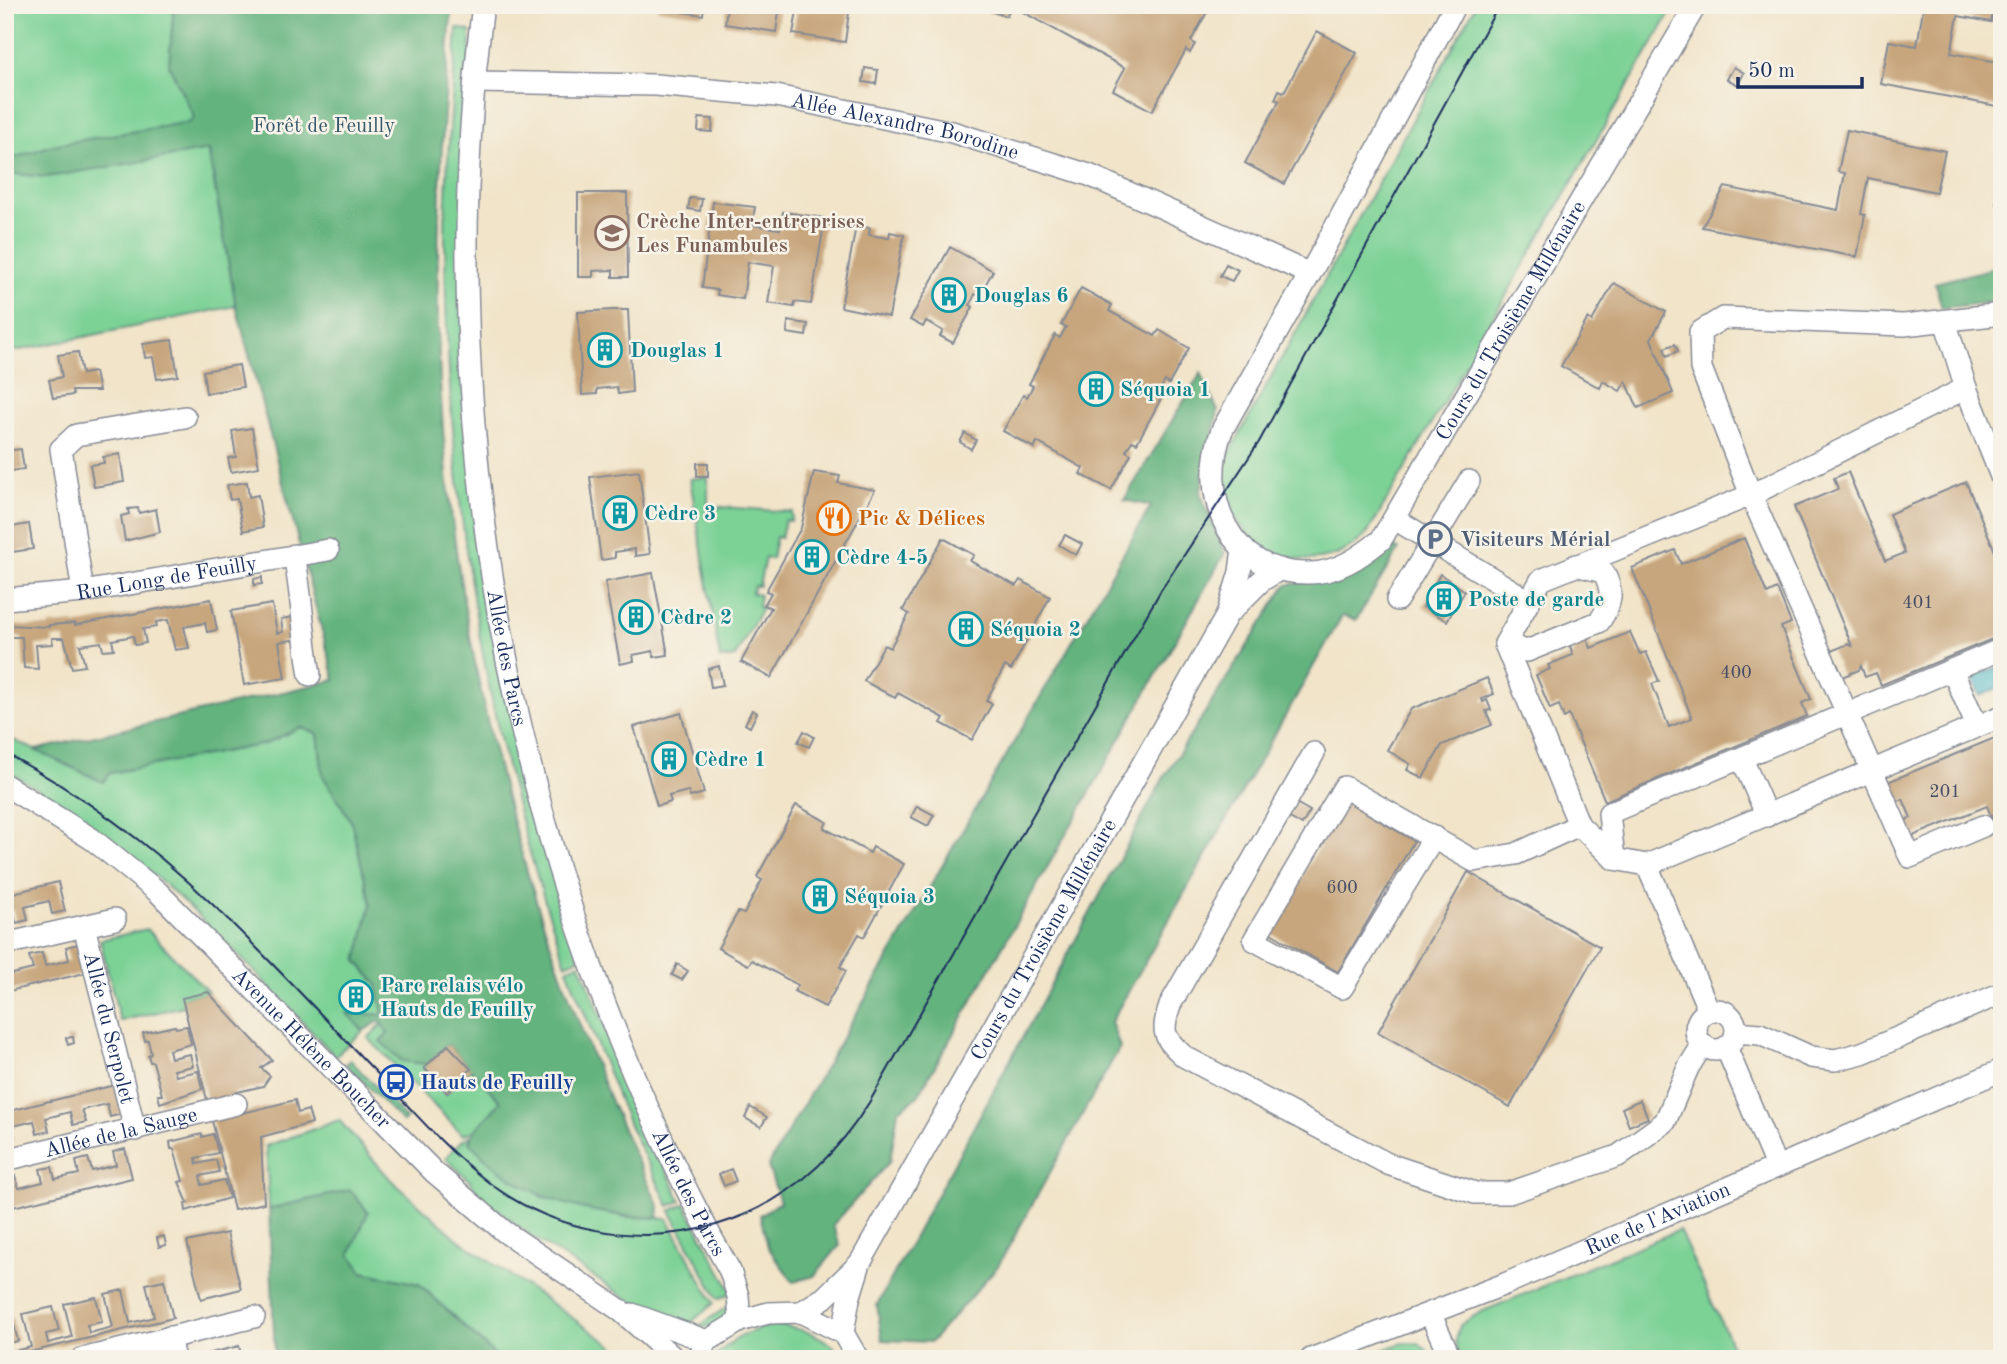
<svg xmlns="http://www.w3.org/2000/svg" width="2007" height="1364" font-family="'Old Standard TT',serif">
	<rect width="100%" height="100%" fill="#f7f3e8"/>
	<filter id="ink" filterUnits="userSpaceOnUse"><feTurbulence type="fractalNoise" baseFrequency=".0143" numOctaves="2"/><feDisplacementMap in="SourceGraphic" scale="14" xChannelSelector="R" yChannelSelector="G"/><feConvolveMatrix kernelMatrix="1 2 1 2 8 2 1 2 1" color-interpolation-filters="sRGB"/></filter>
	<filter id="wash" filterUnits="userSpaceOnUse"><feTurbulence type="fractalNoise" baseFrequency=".00686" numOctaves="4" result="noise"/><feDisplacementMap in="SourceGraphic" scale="28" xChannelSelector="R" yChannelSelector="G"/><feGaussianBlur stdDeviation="1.57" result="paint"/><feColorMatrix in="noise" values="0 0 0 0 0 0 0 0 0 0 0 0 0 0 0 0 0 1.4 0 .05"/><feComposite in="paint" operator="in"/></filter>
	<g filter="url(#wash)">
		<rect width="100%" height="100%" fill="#f1e4c9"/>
		<g fill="#7bd195" stroke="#4b807a" stroke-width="2">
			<path d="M5,5H174L169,65L194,117L190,122L53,145L5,161Z"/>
			<path d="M1476,5H1675L1369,531C1314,596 1208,542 1227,457Z"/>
			<path d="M457,28L470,31L480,549L579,958L566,964C483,732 446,485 445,239C445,169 453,98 457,28Z"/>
			<path d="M208,150L236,306L5,353V173L47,177Z"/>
			<path d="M708,477V506L792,512L791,521L785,520L781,538L776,537L772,559L765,558L759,586H754L752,593L760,595L758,606L762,608L735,657L720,659L690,479Z"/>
			<path d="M301,727L318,734L323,776L351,821L371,904L357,961L377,984L384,1015L348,1014L363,1031L335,1056C228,944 143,847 5,770V736L103,782L110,773L265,744Z"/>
			<path d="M147,929L208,992L183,998L184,1006L120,1021L100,940Z"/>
			<path d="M580,963L637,1107L681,1201L669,1206L629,1125L567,969Z"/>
			<path d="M382,1024L389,1033L380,1041L402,1061L427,1064L424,1068L447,1093L471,1069L501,1102L474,1131L463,1135L368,1038Z"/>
			<path d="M350,1060L406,1119L403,1122L346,1064Z"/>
			<path d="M339,1120L391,1180L459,1240L632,1359H499L419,1284L362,1272L350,1254L368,1212L350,1190L269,1209L266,1146Z"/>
			<path d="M471,1136L469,1142L542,1197L625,1217L667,1218L714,1303L687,1326L631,1301L531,1236L480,1196L470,1181L445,1158L464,1139Z"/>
			<path d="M685,1204L732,1293L718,1299L670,1211Z"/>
			<path d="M1679,1230L1738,1359H1451L1458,1356L1456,1340L1460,1325L1481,1312Z"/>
			<path d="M734,1302L728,1318L710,1326L696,1328Z"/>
			<path d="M776,1325C803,1329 828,1335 844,1359H713C732,1338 749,1330 776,1325Z"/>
			<path d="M1402,1343H1419L1435,1359H1359Z"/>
		</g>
		<g fill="#64b37e" stroke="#40716e" stroke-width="2">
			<path d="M174,5H452C443,112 436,220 438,328C445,631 526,935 659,1206L658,1218C583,1215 521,1199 469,1142L474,1131L501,1102L448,1045L427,1064L402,1061L380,1041L388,1033L380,1021L363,1031L347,1013L383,1015L377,984L357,961L371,904L351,821L323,776L318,734L301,727L265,744L110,773L103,782L35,750L335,680L236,306L209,150L47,177L5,173V161L53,145L190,122L194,117L169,65Z"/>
			<path d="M2002,266V301L1942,308L1935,283Z"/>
			<path d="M1201,373L1218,411L1200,493L1225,553L918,1096L898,1111L890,1161L833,1225L840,1245L814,1276L793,1282L768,1247L760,1215L780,1202L768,1166L1151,506L1124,500Z"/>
			<path d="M1391,546L1399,549L1356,620L1342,616L1111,1022L1120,1047L998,1266L931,1342L882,1340L877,1305L1164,777L1286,585L1361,574Z"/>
			<path d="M350,1190L368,1212L350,1254L362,1272L419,1284L499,1359H275L269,1209Z"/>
		</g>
		<path fill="#4ab7c6" stroke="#327392" stroke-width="2" d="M2002,665V686L1980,696L1972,678Z"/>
		<g id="blocks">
			<g fill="#c7a67d">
				<path d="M658,5H704L703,15L657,9Z"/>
				<path d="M727,5H780L776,32L725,24Z"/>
				<path d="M798,5H850L845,42L793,34Z"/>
				<path d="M969,5H1211L1191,41L1195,44L1190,53L1186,50L1152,111L1113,90L1125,68L1012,6L1006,16Z"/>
				<path d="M1910,5H1995L1991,22L1958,16L1951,53L2002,63V107L1881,84L1889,41L1917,46L1923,9Z"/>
				<path d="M1317,31L1357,53L1284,184L1245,163L1279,101L1275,99L1279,90L1284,92Z"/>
				<path d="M1734,67L1744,73L1738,85L1727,79Z"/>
				<path d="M865,68L878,70L876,84L863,82Z"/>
				<path d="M699,118L713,119L712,132L698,131Z"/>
				<path d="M1847,130L1945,151L1936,192L1868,178L1861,214L1865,215L1857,257L1702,227L1725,187L1838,210L1845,173L1838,172Z"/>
				<path d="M2001,179H2002V205L1996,204Z"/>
				<path d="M578,193H627L628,277H613V270L593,271V277H578Z"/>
				<path d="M690,198L702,199L700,211L688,209Z"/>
				<path d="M713,202L755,207L752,225L780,229L783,212L825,218L811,304L795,302L794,307L768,303L774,266L753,263L748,262L743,299L717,295L718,290L702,288Z"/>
				<path d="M856,226L870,228L869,235L889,238L890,232L904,235L889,317L841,307Z"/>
				<path d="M950,247L993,271L979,296L975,294L970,305L973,307L953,343L940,336L943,331L926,321L923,327L910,320Z"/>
				<path d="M1226,264L1238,270L1232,281L1220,276Z"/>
				<path d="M1614,283L1666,312L1651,339L1673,393L1638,408L1626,381L1620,391L1603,381L1600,388L1561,366L1588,318L1592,321Z"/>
				<path d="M1081,288L1112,305L1109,311L1155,336L1159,330L1189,348L1169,384L1165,381L1159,392L1163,395L1137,443L1132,441L1126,451L1131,454L1111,490L1080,474L1083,468L1037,442L1034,448L1003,431L1023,395L1027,397L1033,386L1029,384L1055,335L1060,338L1066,327L1061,325Z"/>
				<path d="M613,310H628L632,392L618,394L617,387L597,389V394L582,395L578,312Z"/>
				<path d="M788,321L808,324L806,336L787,333Z"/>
				<path d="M172,340L178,376L157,379L153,357L145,358L143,344Z"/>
				<path d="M1675,344L1678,351L1667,356L1664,348Z"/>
				<path d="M78,352L82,374L95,372L99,391H72L73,395L53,398L49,380L62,377L58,355Z"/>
				<path d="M239,365L243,387L206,393L203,371Z"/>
				<path d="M252,428L259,467L231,472L228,458L236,457L232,431Z"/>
				<path d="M965,433L976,440L971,449L960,442Z"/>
				<path d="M21,449L24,469L5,472V451Z"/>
				<path d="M120,454L124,482L94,487L90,465L104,463L103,457Z"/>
				<rect x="697" y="463" width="11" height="13"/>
				<path d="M639,471L650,554L635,556V549L615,552V558L601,560L590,477Z"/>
				<path d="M814,472L840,476L838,483L875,490L771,678L741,662L771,608L764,605L771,593L766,591L801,528Z"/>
				<path d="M1848,472L1885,561L1905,553L1889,514L1966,482L2002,568V635L1881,685L1876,673L1865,677L1861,666L1859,670L1842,677L1831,651L1848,644L1852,646L1794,507L1838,489L1834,478Z"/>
				<path d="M247,482L249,497L258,495L263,527L243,531L237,499L230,500L227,485Z"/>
				<path d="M138,508L139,513L156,509L160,532L125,541L121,516L129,514L128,509Z"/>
				<path d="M29,524L33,549L5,553V528Z"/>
				<path d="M1065,535L1082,544L1076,555L1059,545Z"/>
				<path d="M943,538L974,555L970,561L1016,586L1020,580L1050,597L1011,670L1005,666L986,701L992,704L972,740L941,723L944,718L898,693L895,698L864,681L884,645L890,648L909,614L903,610Z"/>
				<path d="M1744,538L1767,594L1777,589L1791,623L1781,627L1811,699L1802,703L1807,716L1605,801L1569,715L1564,718L1559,705L1550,709L1536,675L1550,669L1548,665L1573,655L1569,643L1586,636L1591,648L1630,632L1640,654L1646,652L1659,681L1652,684L1669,727L1692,718L1632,568L1675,550L1681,564Z"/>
				<path d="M653,573L668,655L654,657L653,651L633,655L634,661L620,664L605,582Z"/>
				<path d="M1440,574L1465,591L1447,621L1423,607Z"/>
				<path d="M262,577V584L254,585V579Z"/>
				<path d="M211,599L217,630L207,632L205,623L184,627L189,648L175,650L168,620L156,622L157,627L143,629L146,643L135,645L133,636L112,640L114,649L103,650L101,642L80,645L85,666L72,668L64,638H52L53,644L36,645L38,669L24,668L22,637H9V643H5L7,625L49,627V625L75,623V625Z"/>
				<path d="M272,604L277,633L283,632L281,619L293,617L297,639L279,642L285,678L244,685L231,611Z"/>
				<path d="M719,666L723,685L711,687L708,669Z"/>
				<path d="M1487,678L1494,694L1482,699L1483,702L1487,700L1491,710L1486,711L1492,725L1442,745L1423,778L1407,770L1410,764L1387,750L1411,709Z"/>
				<path d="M752,710L757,713L750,727L745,724Z"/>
				<path d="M681,713L704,793L690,797L688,791L669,796L671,802L657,806L634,727Z"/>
				<path d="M804,731L814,737L809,747L798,742Z"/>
				<path d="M2002,735V843L1987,806L1908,838L1902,822L1911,818L1903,799L1894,803L1885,783Z"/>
				<path d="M1346,801L1414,841L1338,972L1269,932Z"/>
				<path d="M1296,803L1310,811L1302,825L1288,817Z"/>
				<path d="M796,805L827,822L824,828L870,853L873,847L904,864L864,937L859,934L840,967L846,971L825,1007L794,991L798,985L752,960L748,965L718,948L738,912L744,914L762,880L757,877Z"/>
				<path d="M917,806L934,815L928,826L911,817Z"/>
				<path d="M1468,872L1600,947L1510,1107L1378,1032Z"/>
				<path d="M58,882L65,911L52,914L49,901L25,907L28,920L16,923L13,910L5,912V895Z"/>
				<path d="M78,944L85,973L5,992V966L8,975L33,969L29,956L42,953L45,966L69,960L66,947Z"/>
				<path d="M677,964L688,971L682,980L672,975Z"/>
				<path d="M355,986L367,999L357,1009L344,996Z"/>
				<path d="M208,992L272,1060L261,1068L270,1076L263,1086L233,1093L239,1114L295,1100L298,1113L308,1110L312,1123L261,1137L264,1203L234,1210L182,998Z"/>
				<path d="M175,1026L176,1028L187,1026L191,1044L169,1050L171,1058L190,1054L193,1066L174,1070L176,1076L198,1071L202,1089L160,1103L158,1095H162L153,1062H150L148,1055L151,1054L148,1040L145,1041L143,1033Z"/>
				<path d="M73,1037L74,1043L68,1045L66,1038Z"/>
				<path d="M448,1045L471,1069L447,1093L424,1068Z"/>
				<path d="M115,1085L122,1114L110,1117L107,1104L82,1110L86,1122L73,1125L70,1112L46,1118L49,1131L37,1134L34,1121L9,1127L13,1140L5,1142V1112Z"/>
				<path d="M1640,1100L1648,1118L1629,1126L1622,1108Z"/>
				<path d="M750,1107L767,1117L761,1127L745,1118Z"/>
				<path d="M202,1134V1137L213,1134L218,1153L196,1158L197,1164L216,1160L219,1172L200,1176L202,1185L224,1180L229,1198L186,1211L185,1204L188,1203L179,1182L183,1181L174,1149H171L170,1142Z"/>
				<path d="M125,1149L132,1178L5,1209V1178L15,1176L19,1188L43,1182L40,1169L52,1167L55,1179L79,1174L76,1161L88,1158L92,1171L116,1165L113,1152Z"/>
				<path d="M731,1169L736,1181L724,1186L719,1174Z"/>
				<path d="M227,1233L241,1289L201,1299L187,1242Z"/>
				<path d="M164,1236L166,1245L159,1247L157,1238Z"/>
				<path d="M164,1280L173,1318L5,1358V1353L31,1347L23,1314L53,1307L59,1331L46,1334L48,1343L72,1337L64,1304L96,1297L102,1322L87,1325L89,1333L113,1327L105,1294L123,1290L130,1323L154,1317L146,1284Z"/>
				<path d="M12,1317L18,1341L5,1344V1318Z"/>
				<path d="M239,1346L242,1359H200L199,1356Z"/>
			</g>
		</g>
	</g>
	<g filter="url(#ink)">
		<use href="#blocks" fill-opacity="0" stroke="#868a94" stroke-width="2"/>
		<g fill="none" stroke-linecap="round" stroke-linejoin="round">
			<g stroke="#868a94" stroke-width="24">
				<g id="minor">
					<path id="s1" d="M483,5C427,430 519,898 730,1271L738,1296L740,1321"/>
					<path id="s2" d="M1455,5L1310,274L1222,430C1197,496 1230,575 1309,573C1337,573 1360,557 1381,540L1696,5"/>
					<path id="s3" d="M475,82L656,85L776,96L952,132L1089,175L1310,274"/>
					<path d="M1945,321L1966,388L2002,479"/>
					<path d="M1395,519L1529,601"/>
					<path d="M294,555C302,595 303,635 310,675"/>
					<path d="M83,592L61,449L76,435L185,417"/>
					<path id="s4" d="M5,599L83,592L328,550"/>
					<path d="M1397,600L1469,481"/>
					<path d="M1231,611L1261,581L1280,569"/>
					<path d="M1505,644L1527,651L1599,622C1612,604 1614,590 1603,572L1576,565"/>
					<path d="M1952,670L1977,726"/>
					<path d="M1314,753L1171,1003C1161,1031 1162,1037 1185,1057L1388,1164L1475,1193H1509L1618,1156L1665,1122L1688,1068L1703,1044"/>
					<path d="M1742,759L1767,816"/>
					<path id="s5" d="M5,785L92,839L158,892L434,1172L505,1232L620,1310L675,1359"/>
					<path d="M1983,826L1910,857L1751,495L1701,368L1700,332L1723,318L1904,325L2002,314"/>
					<path d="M1434,837L1342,988L1254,940L1344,787L1474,861L1516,854L1579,825"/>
					<path d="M1614,859L1609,813L2002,649"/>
					<path d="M1647,865L2002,716"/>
					<path id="s6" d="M84,926L135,1130"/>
					<path d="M5,944L115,919"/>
					<circle cx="1716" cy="1030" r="20"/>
					<path d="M1709,1011L1647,865L1614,859L1579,825L1505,644L1541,580L1751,495L1966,388"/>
					<path d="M1736,1032L1760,1034L1811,1057L1835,1060L1862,1053L2002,993"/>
					<path d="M1726,1047L1776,1166"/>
					<path id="s7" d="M5,1160L236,1104"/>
					<path d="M801,1312L824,1298L859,1264"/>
					<path d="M1430,1313L1451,1359"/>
					<path d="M632,1314L707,1341"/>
					<path id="s8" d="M843,1333L849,1299L860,1263L1227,615L1240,572L1243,548"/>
					<path d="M169,1337L174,1359"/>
					<path d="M82,1359L254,1317"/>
					<path d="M698,1359L707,1341L740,1321L768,1313L801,1312L843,1333L858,1359"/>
					<path id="s9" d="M1311,1359L1505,1284L2002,1070"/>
				</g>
			</g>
			<use href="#minor" stroke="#fff" stroke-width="21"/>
			<path stroke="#1b2f5e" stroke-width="2" d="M5,753C80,793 148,843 209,901C266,955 319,1013 374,1070C409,1106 443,1147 483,1178C547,1230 636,1248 716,1225C783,1205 834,1160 870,1101L1161,590L1259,442L1499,5"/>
		</g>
	</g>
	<defs>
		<g id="school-ring" transform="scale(1.75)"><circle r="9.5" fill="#f7f3e8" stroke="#8d6e63" stroke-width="1.5"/><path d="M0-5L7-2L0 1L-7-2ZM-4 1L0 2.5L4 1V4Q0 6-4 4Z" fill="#8d6e63"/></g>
		<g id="building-ring" transform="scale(1.75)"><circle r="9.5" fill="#f7f3e8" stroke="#0f9aa8" stroke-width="1.5"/><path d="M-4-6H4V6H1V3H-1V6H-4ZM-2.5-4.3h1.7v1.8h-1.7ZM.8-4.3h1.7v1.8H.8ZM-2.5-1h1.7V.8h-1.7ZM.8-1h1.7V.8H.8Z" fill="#0f9aa8"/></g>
		<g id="restaurant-ring" transform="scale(1.75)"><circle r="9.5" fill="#f7f3e8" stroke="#e8710a" stroke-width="1.5"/><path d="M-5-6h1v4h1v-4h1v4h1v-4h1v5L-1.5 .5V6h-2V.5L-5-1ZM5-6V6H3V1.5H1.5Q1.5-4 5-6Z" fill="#e8710a"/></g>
		<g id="parking-ring" transform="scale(1.75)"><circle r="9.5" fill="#f7f3e8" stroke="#5c6f8a" stroke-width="1.5"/><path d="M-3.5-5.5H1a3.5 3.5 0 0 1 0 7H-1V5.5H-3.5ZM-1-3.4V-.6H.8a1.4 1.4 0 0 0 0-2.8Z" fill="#5c6f8a"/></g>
		<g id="bus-ring" transform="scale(1.75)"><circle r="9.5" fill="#f7f3e8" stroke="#1a4fb4" stroke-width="1.5"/><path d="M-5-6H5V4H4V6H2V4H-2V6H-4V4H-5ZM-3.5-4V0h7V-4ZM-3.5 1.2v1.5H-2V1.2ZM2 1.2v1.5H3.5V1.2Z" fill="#1a4fb4"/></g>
	</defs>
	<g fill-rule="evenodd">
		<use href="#school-ring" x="612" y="233"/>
		<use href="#building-ring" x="949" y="295"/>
		<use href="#building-ring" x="605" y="350"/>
		<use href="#building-ring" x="1096" y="389"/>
		<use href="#building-ring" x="620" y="513"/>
		<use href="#restaurant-ring" x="834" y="518"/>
		<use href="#parking-ring" x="1435" y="539"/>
		<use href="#building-ring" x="812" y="557"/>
		<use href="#building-ring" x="1444" y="599"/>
		<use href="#building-ring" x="636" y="617"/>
		<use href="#building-ring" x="966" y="629"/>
		<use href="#building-ring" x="669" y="759"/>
		<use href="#building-ring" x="820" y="896"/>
		<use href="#building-ring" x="356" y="997"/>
		<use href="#bus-ring" x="396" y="1082"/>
	</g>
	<g text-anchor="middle" stroke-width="5" stroke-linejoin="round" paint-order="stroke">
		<g font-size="18" fill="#464d66">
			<text x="1918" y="608">401</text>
			<text x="1736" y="678">400</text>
			<text x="1945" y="797">201</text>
			<text x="1342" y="893">600</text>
		</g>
		<g font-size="21" fill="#33586c" stroke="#f7f3e8">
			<text x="324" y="132">Forêt de Feuilly</text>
		</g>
		<g font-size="21" fill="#1b2f5e" stroke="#f7f3e8">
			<text dy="7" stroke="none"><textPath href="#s3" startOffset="434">Allée Alexandre Borodine</textPath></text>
			<text dy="7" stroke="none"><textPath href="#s2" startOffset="1020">Cours du Troisième Millénaire</textPath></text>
			<text dy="7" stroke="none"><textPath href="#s4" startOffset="163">Rue Long de Feuilly</textPath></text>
			<text dy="7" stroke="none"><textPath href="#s1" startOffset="656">Allée des Parcs</textPath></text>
			<text dy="7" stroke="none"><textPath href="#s8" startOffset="444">Cours du Troisième Millénaire</textPath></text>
			<text dy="7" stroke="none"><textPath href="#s6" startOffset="105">Allée du Serpolet</textPath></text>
			<text dy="7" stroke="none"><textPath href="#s5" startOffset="406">Avenue Hélène Boucher</textPath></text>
			<text dy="7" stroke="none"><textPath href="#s7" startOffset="119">Allée de la Sauge</textPath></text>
			<text dy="7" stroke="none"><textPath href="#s1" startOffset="1223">Allée des Parcs</textPath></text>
			<text dy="7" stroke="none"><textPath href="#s9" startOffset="374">Rue de l'Aviation</textPath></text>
		</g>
		<g font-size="21" font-weight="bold" fill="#785e54" stroke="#f7f3e8" text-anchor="start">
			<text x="636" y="228">Crèche Inter-entreprises<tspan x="636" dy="24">Les Funambules</tspan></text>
		</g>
		<g font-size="21" font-weight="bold" fill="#0d838f" stroke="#f7f3e8" text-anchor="start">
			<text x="974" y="302">Douglas 6</text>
			<text x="630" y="357">Douglas 1</text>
			<text x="1120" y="396">Séquoia 1</text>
			<text x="644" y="520">Cèdre 3</text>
			<text x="836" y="564">Cèdre 4-5</text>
			<text x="1468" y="606">Poste de garde</text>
			<text x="660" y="624">Cèdre 2</text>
			<text x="990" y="636">Séquoia 2</text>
			<text x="694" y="766">Cèdre 1</text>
			<text x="844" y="903">Séquoia 3</text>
			<text x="380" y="992">Parc relais vélo<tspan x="380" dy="24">Hauts de Feuilly</tspan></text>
		</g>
		<g font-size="21" font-weight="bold" fill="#c56008" stroke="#f7f3e8" text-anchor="start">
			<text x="858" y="525">Pic &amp; Délices</text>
		</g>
		<g font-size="21" font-weight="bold" fill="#4e5e75" stroke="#f7f3e8" text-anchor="start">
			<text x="1460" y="546">Visiteurs Mérial</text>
		</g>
		<g font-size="21" font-weight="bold" fill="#164399" stroke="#f7f3e8" text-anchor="start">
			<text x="420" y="1089">Hauts de Feuilly</text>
		</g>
	</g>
	<rect width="2007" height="1364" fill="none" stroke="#f7f3e8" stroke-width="28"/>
	<path d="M1738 77v10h124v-10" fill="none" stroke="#1b2f5e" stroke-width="3.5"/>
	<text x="1748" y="77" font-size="21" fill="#1b2f5e" stroke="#f7f3e8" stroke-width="5" paint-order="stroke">50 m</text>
</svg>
